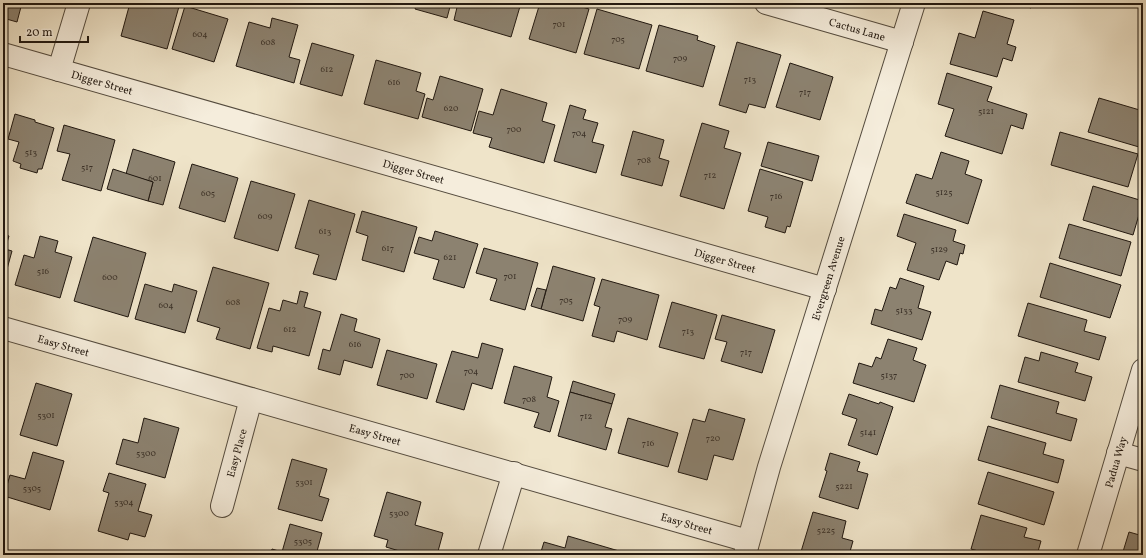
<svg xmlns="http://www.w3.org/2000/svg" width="1146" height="558" font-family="Vollkorn,serif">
	<rect width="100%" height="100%" fill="#efe4c9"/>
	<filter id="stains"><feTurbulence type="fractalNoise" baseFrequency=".005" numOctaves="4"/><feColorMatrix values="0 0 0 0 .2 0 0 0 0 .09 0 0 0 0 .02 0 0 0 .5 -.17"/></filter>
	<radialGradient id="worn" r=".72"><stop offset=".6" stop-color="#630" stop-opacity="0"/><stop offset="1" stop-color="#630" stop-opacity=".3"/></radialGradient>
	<g fill="#8c8270" stroke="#211810">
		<path d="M3,3H22L17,22L3,18Z"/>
		<path d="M130,3H180L167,49L121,36Z"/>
		<path d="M417,3H451L447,18L415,9Z"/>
		<path d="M458,3H521L511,37L454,20Z"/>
		<path d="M540,3H569L589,9L576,53L529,39Z"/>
		<path d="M1015,3H1032L1031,8Z"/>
		<path d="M185,6L228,19L214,62L172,49Z"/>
		<path d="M597,9L652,25L639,69L584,54Z"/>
		<path d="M983,11L1014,20L1007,44L1016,47L1012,61L1003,58L997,77L950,64L959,33L975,38Z"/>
		<path d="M272,18L298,25L289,57L300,60L294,83L236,66L249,22L270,28Z"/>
		<path d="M659,25L698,36L697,40L715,46L703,87L646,71Z"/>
		<path d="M737,42L781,55L765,108L749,104L746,113L719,105Z"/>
		<path d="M312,43L354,55L342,96L300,84Z"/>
		<path d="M376,60L421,73L416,91L425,94L418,119L364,104Z"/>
		<path d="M790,63L833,77L820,120L776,107Z"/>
		<path d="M947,73L992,87L987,101L1027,114L1023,129L1011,125L1002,154L945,136L954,109L938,104Z"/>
		<path d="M440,76L483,89L471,131L422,117L427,98L433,100Z"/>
		<path d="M501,89L547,103L542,121L555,125L544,163L489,147L492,138L473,133L479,111L493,115Z"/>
		<path d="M1099,98L1143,111V135L1139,147L1088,132Z"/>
		<path d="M570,105L586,110L583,119L598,123L592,142L604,145L596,173L554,161Z"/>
		<path d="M15,114L35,120V122L54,128L42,169H38L37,173L20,168L21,164L13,161L19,142L8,139Z"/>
		<path d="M702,123L729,131L724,148L741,153L724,209L680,196Z"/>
		<path d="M64,125L115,140L101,191L62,180L70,154L57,151Z"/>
		<path d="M633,131L664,140L659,158L669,161L662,186L621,175Z"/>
		<path d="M1060,132L1138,154L1128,187L1051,165Z"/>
		<path d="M768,142L819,156L812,181L761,166Z"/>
		<path d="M133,149L175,162L163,205L148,201L153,182L126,174Z"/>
		<path d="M941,152L969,161L965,174L982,180L968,224L906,203L916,174L932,179Z"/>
		<path d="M192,164L238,178L225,222L179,208Z"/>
		<path d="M113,169L153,182L148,201L107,189Z"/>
		<path d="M760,169L803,182L790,227L787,226L785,233L765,227L768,217L748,211Z"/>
		<path d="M251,181L295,194L278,251L234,238Z"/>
		<path d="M1093,186L1143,201L1133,235L1083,220Z"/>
		<path d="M309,200L355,214L336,280L313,274L319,255L295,248Z"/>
		<path d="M362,211L417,227L404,272L362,260L368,236L356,232Z"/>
		<path d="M904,214L956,230L953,241L965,245L963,254L960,253L957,265L946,261L939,280L907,270L916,243L897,236Z"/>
		<path d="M1069,224L1131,242L1121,276L1059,258Z"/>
		<path d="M435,231L478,244L464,288L433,279L439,260L414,253L419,237L432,241Z"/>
		<path d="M3,234L9,236L5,249L12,251L4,280Z"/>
		<path d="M40,236L58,241L55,252L72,257L60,298L15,285L24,255L34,258Z"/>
		<path d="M93,237L146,253L128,317L74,301Z"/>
		<path d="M484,248L538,263L525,310L490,300L497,279L476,273Z"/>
		<path d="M1050,263L1121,285L1110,318L1040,297Z"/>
		<path d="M553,266L595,278L583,321L541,309Z"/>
		<path d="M213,267L269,283L250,349L216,339L220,328L197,321Z"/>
		<path d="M900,278L924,286L918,308L931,312L922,340L871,324L875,309L882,311L890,287L896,289Z"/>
		<path d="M602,279L659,295L647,340L617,331L614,342L592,336L600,307L594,305Z"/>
		<path d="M145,284L172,292L174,284L197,291L185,333L135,319Z"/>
		<path d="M537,288L546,290L541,309L531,306Z"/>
		<path d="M300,291L308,293L304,307L321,312L309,356L273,346L272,352L257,348L269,308L280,311L283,300L297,304Z"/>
		<path d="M672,302L717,315L704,359L659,347Z"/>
		<path d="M1028,303L1087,320L1084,331L1106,337L1099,360L1018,336Z"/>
		<path d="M341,314L357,319L354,331L380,339L372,368L344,360L340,375L318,369L323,349L330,351Z"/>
		<path d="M722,315L775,330L762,373L721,361L727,342L715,339Z"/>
		<path d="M888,339L917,348L913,360L926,365L914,402L853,383L859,363L872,367L876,357L881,359Z"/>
		<path d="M482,343L503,349L492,389L472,383L464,410L436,402L452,351L478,358Z"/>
		<path d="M387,350L437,364L427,399L377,385Z"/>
		<path d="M1041,352L1078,363L1075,372L1092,377L1085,401L1018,382L1025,357L1039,361Z"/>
		<path d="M514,366L552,377L547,397L559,401L550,432L534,427L539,413L504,403Z"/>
		<path d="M573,381L615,394L612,404L570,392Z"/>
		<path d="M36,383L72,394L57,446L20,435Z"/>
		<path d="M1000,385L1059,402L1056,413L1077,419L1071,441L991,418Z"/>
		<path d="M570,392L612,404L605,427L612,429L606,450L558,436Z"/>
		<path d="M849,394L879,404L880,402L893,407L877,455L848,445L857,419L842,414Z"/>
		<path d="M709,409L745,419L733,460L714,455L707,480L678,472L693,419L705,422Z"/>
		<path d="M144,418L179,428L165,478L116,464L123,439L138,443Z"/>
		<path d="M628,418L678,433L668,467L618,453Z"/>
		<path d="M988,426L1046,443L1043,454L1064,460L1058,483L978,460Z"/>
		<path d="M33,452L64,461L50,510L4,496L10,475L25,479Z"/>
		<path d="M830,453L860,462L857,471L868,474L858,509L819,497L827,471L825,470Z"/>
		<path d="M292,459L327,469L319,496L329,499L322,521L278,509Z"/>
		<path d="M988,472L1054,492L1044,525L978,504Z"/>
		<path d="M109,473L146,484L138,511L152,515L145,537L130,533L128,540L98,531L109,493L103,491Z"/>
		<path d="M387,492L421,502L415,525L443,533L437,555H413L386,547L388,540L374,536Z"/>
		<path d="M813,512L846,521L842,538L853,541L849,555H800Z"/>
		<path d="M981,515L1027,528L1024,537L1041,541L1037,555H993L971,549Z"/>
		<path d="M290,524L322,533L316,555H270L272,549L282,552Z"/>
		<path d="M1129,532L1143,536V555H1122Z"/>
		<path d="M568,536L619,551L618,555H540L544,542L565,548Z"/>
	</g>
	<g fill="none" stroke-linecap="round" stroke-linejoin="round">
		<g stroke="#544b3e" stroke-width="24">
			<g id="street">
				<path id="s1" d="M766,3L902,42"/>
				<path id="s2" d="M3,54L825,289"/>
				<path d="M59,70L79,3"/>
				<path id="s3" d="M3,328L748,541"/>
				<path d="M1118,453L1143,460"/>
				<path id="s4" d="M222,506L251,399"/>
				<path id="s5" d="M745,554L769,467L914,3"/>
				<path d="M489,555L514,473"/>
				<path id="s6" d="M1088,555L1143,370"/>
			</g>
		</g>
		<use href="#street" stroke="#f5eddc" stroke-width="22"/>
	</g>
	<g text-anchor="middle" stroke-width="3.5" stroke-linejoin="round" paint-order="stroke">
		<g font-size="9" fill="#3c3228">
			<text x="559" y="27">701</text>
			<text x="200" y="37">604</text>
			<text x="618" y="42">705</text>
			<text x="268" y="45">608</text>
			<text x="680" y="61">709</text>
			<text x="327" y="72">612</text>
			<text x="750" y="82">713</text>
			<text x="394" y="85">616</text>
			<text x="805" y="95">717</text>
			<text x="451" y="111">620</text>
			<text x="986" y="114">5121</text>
			<text x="514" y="132">700</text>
			<text x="579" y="136">704</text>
			<text x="31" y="155">513</text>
			<text x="644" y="163">708</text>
			<text x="87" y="170">517</text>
			<text x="710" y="178">712</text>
			<text x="155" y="181">601</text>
			<text x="944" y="195">5125</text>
			<text x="208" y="196">605</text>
			<text x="776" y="199">716</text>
			<text x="265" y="219">609</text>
			<text x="325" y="234">613</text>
			<text x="388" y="251">617</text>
			<text x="939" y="252">5129</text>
			<text x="450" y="260">621</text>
			<text x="43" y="274">516</text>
			<text x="510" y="279">701</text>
			<text x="110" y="280">600</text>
			<text x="566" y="303">705</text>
			<text x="233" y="305">608</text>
			<text x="166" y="308">604</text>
			<text x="904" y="313">5133</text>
			<text x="625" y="322">709</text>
			<text x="290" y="332">612</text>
			<text x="688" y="334">713</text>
			<text x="355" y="347">616</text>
			<text x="746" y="355">717</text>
			<text x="471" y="374">704</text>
			<text x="407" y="378">700</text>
			<text x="889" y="378">5137</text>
			<text x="529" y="402">708</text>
			<text x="46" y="418">5301</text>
			<text x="586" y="419">712</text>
			<text x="868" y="435">5141</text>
			<text x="713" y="441">720</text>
			<text x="648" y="446">716</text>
			<text x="146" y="456">5300</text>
			<text x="304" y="485">5301</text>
			<text x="844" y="489">5221</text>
			<text x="32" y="491">5305</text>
			<text x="124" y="505">5304</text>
			<text x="399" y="516">5300</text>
			<text x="826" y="533">5225</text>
			<text x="303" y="544">5305</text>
		</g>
		<g font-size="11" fill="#211810" stroke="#f5eddc">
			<text dy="4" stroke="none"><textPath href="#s1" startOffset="95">Cactus Lane</textPath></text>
			<text dy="4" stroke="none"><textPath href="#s2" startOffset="103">Digger Street</textPath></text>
			<text dy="4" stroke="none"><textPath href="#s2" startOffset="427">Digger Street</textPath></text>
			<text dy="4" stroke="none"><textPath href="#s2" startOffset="751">Digger Street</textPath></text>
			<text dy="4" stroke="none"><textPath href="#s5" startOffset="288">Evergreen Avenue</textPath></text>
			<text dy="4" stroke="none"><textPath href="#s3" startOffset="63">Easy Street</textPath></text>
			<text dy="4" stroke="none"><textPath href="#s3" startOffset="387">Easy Street</textPath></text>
			<text dy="4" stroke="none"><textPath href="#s4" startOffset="55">Easy Place</textPath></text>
			<text dy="4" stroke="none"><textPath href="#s6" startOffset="97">Padua Way</textPath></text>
			<text dy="4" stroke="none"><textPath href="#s3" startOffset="711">Easy Street</textPath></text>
		</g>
	</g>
	<rect width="1146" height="558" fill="none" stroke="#efe4c9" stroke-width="16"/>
	<rect x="4" y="4" width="1138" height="550" fill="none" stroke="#211810" stroke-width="2"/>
	<rect x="8" y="8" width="1130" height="542" fill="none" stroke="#211810"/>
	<path d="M20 36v6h68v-6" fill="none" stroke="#211810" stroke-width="2"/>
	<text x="26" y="36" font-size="12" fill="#211810" stroke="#f5eddc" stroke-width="3" paint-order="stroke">20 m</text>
	<rect width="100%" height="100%" filter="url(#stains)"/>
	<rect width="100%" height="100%" fill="url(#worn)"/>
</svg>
